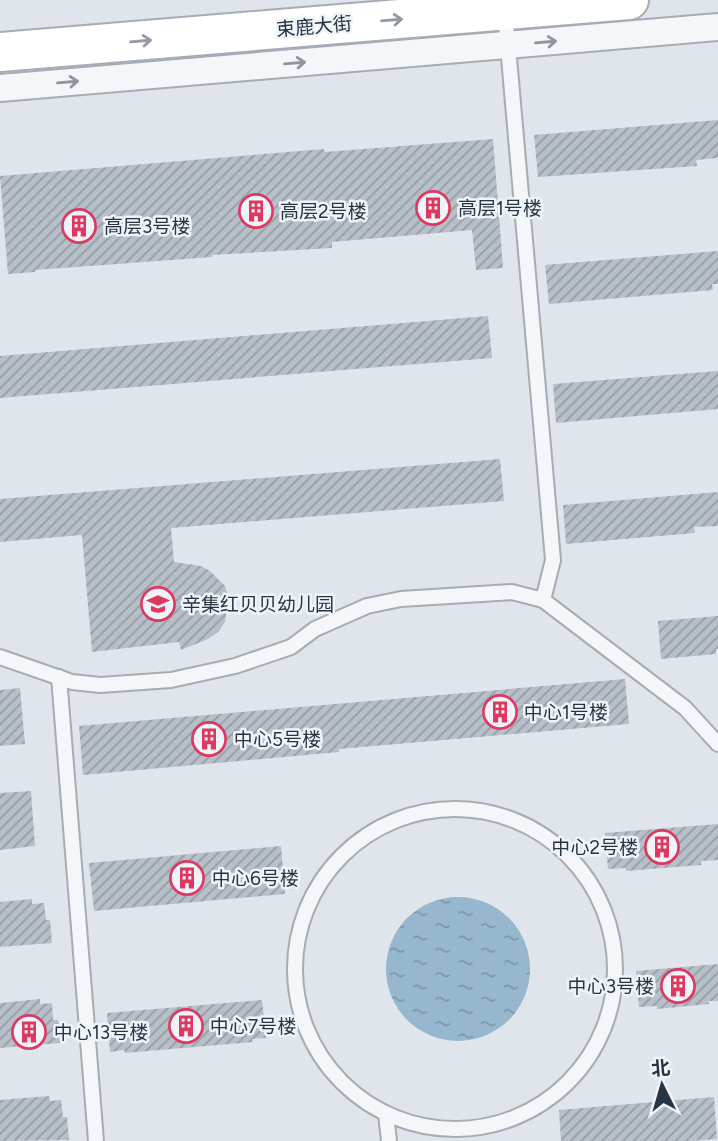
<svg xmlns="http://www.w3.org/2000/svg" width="718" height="1141" font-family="Figtree,'Noto Sans SC',sans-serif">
	<defs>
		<pattern id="water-ripples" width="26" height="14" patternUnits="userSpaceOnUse" patternTransform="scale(1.75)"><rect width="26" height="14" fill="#97b7cf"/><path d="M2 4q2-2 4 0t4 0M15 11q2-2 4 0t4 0" fill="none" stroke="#7b96aa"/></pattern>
		<pattern id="building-hatch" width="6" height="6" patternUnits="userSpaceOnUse" patternTransform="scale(1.75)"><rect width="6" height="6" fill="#b7bfc9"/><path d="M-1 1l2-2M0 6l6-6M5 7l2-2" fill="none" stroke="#959ca5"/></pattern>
	</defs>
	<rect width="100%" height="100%" fill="#e0e5eb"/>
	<circle fill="url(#water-ripples)" cx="458" cy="969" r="72"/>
	<g fill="url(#building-hatch)">
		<path d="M718,120V158L696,160L697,166L538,177L534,135Z"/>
		<path d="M493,139L503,268L476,270L472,230L332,242V248L212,255V257L35,270V272L8,274L0,176L324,149L325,152Z"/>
		<path d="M718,251V284H712L713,290L549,304L545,265Z"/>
		<path d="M488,316L492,358L0,398V356Z"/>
		<path d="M718,371V409L556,423L553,384Z"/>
		<path d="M500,459L504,501L171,528L174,562L201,566L210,571L225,586L228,598L225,622L218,632L208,639L181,650L179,642L92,652L82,535L0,542V499Z"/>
		<path d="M718,492V526L694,527L695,533L566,544L563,505Z"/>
		<path d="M718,616V649H716V654L661,659L658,621Z"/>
		<path d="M625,679L629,724L339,749V752L83,775L79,726Z"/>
		<path d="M20,688L25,744L0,746V690Z"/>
		<path d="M31,791L35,846L0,850V793Z"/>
		<path d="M718,824V860L701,861V865L664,868L626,871V868L608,869L605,833Z"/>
		<path d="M281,846L285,894L94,911L89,863Z"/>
		<path d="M32,899V904L44,903L46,920H50L52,943L0,947V902Z"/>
		<path d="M718,964V1001H708L709,1004L657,1009V1006L639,1007L636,971Z"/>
		<path d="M40,999V1004L52,1003L53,1020H58L60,1043L0,1048V1003Z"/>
		<path d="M262,1000L266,1038L252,1039L253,1042L125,1053L124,1050L110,1052L107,1013Z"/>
		<path d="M49,1096L50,1101L61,1100L63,1117H67L69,1140L0,1141V1100Z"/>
		<path d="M714,1097L717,1139L692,1141H561L559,1110Z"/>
	</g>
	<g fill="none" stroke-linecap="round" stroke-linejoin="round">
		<g stroke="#a5acb6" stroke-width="18">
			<g id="service">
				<path d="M505,12L553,560L543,600"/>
				<path d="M0,657L72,682L100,685L171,680L235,666L291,647L315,629L367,606L401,599L512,592L543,600L685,708L718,744"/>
				<path d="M59,677L96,1141"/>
				<circle cx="455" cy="969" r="160"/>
				<path d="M386,1114L389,1141"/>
			</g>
		</g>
		<g stroke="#a5acb6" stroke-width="30">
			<path id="minor" d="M0,88L718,27"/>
		</g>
		<g stroke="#a5acb6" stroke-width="42">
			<path id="secondary" d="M0,52L629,0"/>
		</g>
		<use href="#service" stroke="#f4f6f9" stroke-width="14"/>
		<use href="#minor" stroke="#f4f6f9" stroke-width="26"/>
		<use href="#secondary" stroke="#fff" stroke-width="38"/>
	</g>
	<defs><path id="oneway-shaft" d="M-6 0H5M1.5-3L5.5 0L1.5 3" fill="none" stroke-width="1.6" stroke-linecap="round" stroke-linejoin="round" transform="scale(1.75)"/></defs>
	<g stroke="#939aa2">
		<use href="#oneway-shaft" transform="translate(392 20) rotate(-5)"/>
		<use href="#oneway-shaft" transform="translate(141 41) rotate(-5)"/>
	</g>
	<g stroke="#8e959e">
		<use href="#oneway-shaft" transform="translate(546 42) rotate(-5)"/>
		<use href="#oneway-shaft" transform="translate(295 63) rotate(-5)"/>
		<use href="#oneway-shaft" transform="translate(68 82) rotate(-5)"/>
	</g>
	<defs>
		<g id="building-ring" transform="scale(1.75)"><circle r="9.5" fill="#f0f4f8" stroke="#dd385f" stroke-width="1.5"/><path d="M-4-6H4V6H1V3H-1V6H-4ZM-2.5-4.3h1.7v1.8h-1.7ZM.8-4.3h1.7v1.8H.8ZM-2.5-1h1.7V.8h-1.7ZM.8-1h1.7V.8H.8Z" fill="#dd385f"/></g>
		<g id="school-ring" transform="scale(1.75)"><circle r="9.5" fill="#f0f4f8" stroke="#dd385f" stroke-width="1.5"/><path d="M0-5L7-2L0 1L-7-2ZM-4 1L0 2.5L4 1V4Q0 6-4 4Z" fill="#dd385f"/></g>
	</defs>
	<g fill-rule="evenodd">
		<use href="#building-ring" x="433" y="208"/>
		<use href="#building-ring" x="256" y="211"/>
		<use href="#building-ring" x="79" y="226"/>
		<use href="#school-ring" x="158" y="604"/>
		<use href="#building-ring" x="500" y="712"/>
		<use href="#building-ring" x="209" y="739"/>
		<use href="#building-ring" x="662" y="847"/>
		<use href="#building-ring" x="187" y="878"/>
		<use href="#building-ring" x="678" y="986"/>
		<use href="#building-ring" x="186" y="1026"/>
		<use href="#building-ring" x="29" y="1032"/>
	</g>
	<g text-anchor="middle" stroke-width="5" stroke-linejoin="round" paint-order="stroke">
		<g font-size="19" fill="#273444" stroke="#f0f4f8">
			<text transform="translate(314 26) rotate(-5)" y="7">束鹿大街</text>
		</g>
		<g font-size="19" fill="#273444" stroke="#f0f4f8" text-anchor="start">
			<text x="458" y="215">高层1号楼</text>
			<text x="280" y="218">高层2号楼</text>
			<text x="104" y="233">高层3号楼</text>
			<text x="182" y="611">辛集红贝贝幼儿园</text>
			<text x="524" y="719">中心1号楼</text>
			<text x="234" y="746">中心5号楼</text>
			<text x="638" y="854" text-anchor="end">中心2号楼</text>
			<text x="212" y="885">中心6号楼</text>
			<text x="654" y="993" text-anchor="end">中心3号楼</text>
			<text x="210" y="1033">中心7号楼</text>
			<text x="54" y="1039">中心13号楼</text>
		</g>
	</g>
	<g transform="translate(662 1085) rotate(355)" stroke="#f0f4f8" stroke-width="5" paint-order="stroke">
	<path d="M0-5L12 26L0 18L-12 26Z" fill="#273444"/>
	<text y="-10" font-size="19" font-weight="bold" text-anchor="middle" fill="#273444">北</text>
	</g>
</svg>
